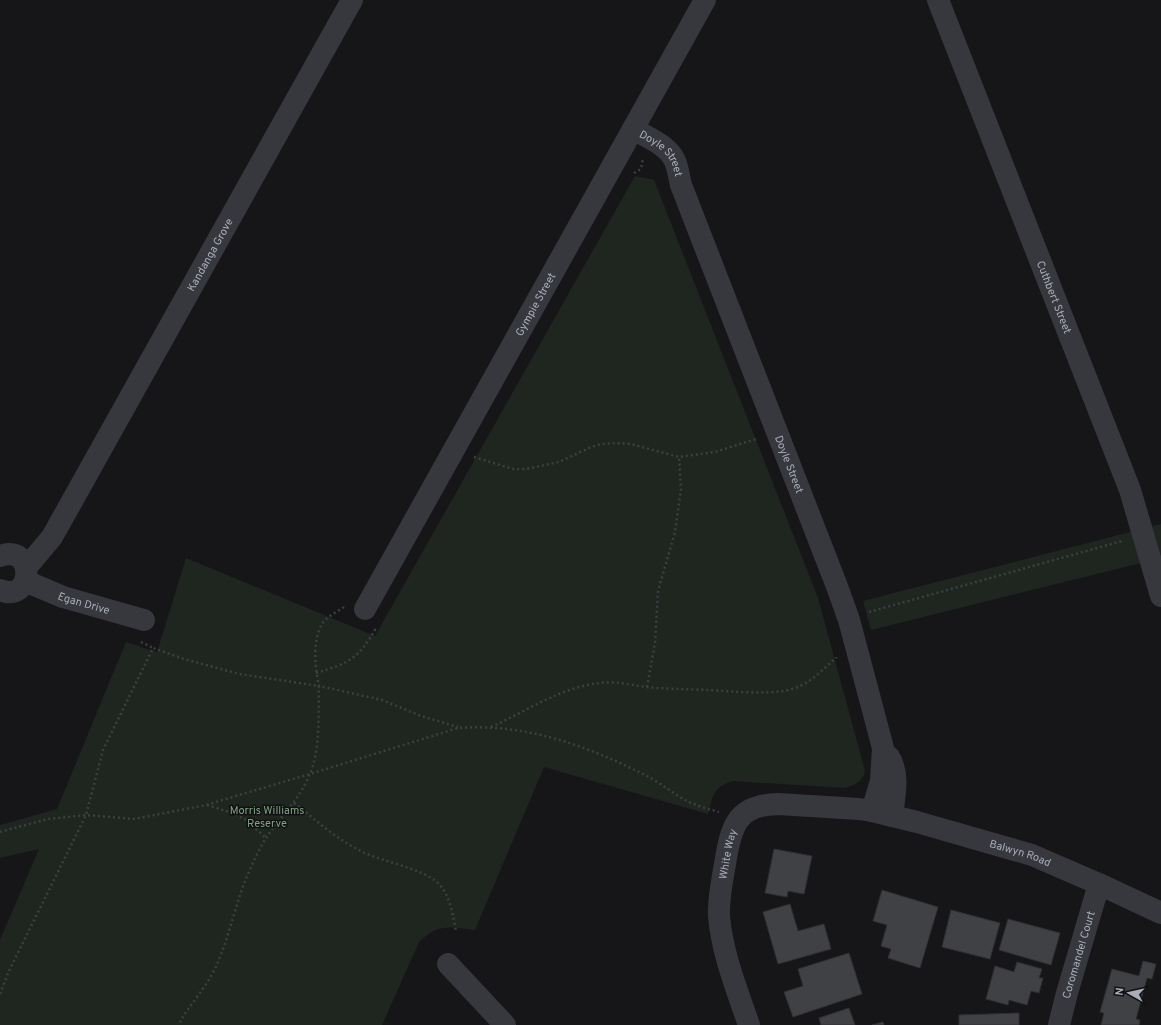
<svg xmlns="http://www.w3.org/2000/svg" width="1161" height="1025" font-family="Overpass,sans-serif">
	<rect width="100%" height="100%" fill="#161618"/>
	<g fill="#1e261f">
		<path d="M635,176L654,180L818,598L865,771C863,782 853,786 844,788L734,781C713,786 713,796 708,814L544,767L475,930C450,927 438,923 419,942L382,1025H0V940L39,849L0,858V825L57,809L126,642L157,652L186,558L375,636Z"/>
		<path d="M1161,524V558L871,630L863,601Z"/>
	</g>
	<g fill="#404145" stroke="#303034">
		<path d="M774,849L812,856L804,894L788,891L787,897L765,893Z"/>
		<path d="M882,890L938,907L920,968L888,958L891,949L881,946L887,925L873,921Z"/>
		<path d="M790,904L798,931L824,924L831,949L778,964L763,912Z"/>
		<path d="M951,910L1000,923L990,959L942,947Z"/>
		<path d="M1008,919L1060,933L1051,965L999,950Z"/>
		<path d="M849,953L862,994L793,1017L784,992L803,986L798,969Z"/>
		<path d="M1143,961L1156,964L1152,979L1147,978L1136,1019L1140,1020L1139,1025H1101L1104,1013L1100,1012L1112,969L1139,976Z"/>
		<path d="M1017,962L1042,969L1039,978H1043L1039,993L1031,991L1027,1005L1009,1000L1008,1005L986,999L995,966L1014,972Z"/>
		<path d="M849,1008L855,1025H821L819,1018Z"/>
		<path d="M1019,1013V1025H959V1015Z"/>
		<path d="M883,1022L884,1025H872Z"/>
	</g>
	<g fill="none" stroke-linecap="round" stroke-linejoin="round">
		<g stroke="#3d3f44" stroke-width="2.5" stroke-dasharray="2 3" stroke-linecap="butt">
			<path d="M634,173L641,169L643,158"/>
			<path d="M474,457L513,469H526L559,462L589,448L601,444L615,443L631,444L679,457L715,452L756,439"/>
			<path d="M344,607C337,612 326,617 322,624C312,642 315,667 319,686L382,700L421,716L458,727"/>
			<path d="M869,612L1122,541"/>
			<path d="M141,642L153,648"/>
			<path d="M316,673C350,663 359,658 376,628"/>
			<path d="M647,687L655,643L658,591L675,532L681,489L679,457"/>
			<path d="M491,727C527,711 561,687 600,683C615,681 631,685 646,687C666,689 686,689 707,690C732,691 778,697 800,686C814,680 825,667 836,658V657"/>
			<path d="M294,803C316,820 336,839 361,851C382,862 422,868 438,883C450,894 453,916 456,931"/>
			<path d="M207,805L229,812L245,819L266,838"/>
			<path d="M0,832L48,819L86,815L134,819L206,805L310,774L458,728C524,723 585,745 643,774C658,781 672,793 687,801C697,806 708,809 719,812"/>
			<path d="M0,994L8,973L86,815L103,750L153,648L184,659L239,674L319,686C318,714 321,750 309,776C299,800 280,817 266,838C261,846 256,856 252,865C237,896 231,931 218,962C210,982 194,1000 182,1018L179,1025"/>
		</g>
		<g stroke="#37383d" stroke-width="22">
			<path id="s1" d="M938,0L1130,490L1161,596"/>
			<path id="s2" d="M633,129C647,137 668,145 675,161C678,168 679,177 681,185L838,589L849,620L883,748L881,781L872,811"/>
			<path d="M0,556C36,543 34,604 0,590"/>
			<path id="s3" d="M26,568L52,537L352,0"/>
			<path id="s4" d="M25,581L63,597L144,620"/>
			<path id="s5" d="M365,609L705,0"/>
			<path d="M889,757C900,774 894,797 892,816"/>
			<path d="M448,964L505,1025"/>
			<path id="s6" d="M749,1025C737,990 722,953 719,916C718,897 723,877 726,858C732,823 739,805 778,804L859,809L872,811L917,822L1032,855L1099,884L1161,913"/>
			<path id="s7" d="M1059,1025L1067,993L1099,884"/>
		</g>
	</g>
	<g text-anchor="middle" stroke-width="3" stroke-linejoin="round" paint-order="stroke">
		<g font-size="11" fill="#a8adb8" stroke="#111113">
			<text dy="4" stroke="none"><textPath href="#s2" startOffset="39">Doyle Street</textPath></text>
			<text dy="4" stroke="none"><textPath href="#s3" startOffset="364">Kandanga Grove</textPath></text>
			<text dy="4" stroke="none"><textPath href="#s1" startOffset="319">Cuthbert Street</textPath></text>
			<text dy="4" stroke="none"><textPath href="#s5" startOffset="349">Gympie Street</textPath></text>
			<text dy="4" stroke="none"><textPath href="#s2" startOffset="378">Doyle Street</textPath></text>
			<text dy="4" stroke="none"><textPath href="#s4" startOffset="63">Egan Drive</textPath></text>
			<text dy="4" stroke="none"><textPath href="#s6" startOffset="505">Balwyn Road</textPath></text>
			<text dy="4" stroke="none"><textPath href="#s6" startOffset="176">White Way</textPath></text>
			<text dy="4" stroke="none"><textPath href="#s7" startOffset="73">Coromandel Court</textPath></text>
		</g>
		<g font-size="11" fill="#7fa381" stroke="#111113">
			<text x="267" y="814">Morris Williams<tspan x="267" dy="13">Reserve</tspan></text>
		</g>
	</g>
	<g transform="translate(1129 993) rotate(278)" stroke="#111113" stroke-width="3" paint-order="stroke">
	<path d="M0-3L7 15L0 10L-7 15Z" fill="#a8adb8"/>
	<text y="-6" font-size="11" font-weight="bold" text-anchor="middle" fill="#a8adb8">N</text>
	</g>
</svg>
